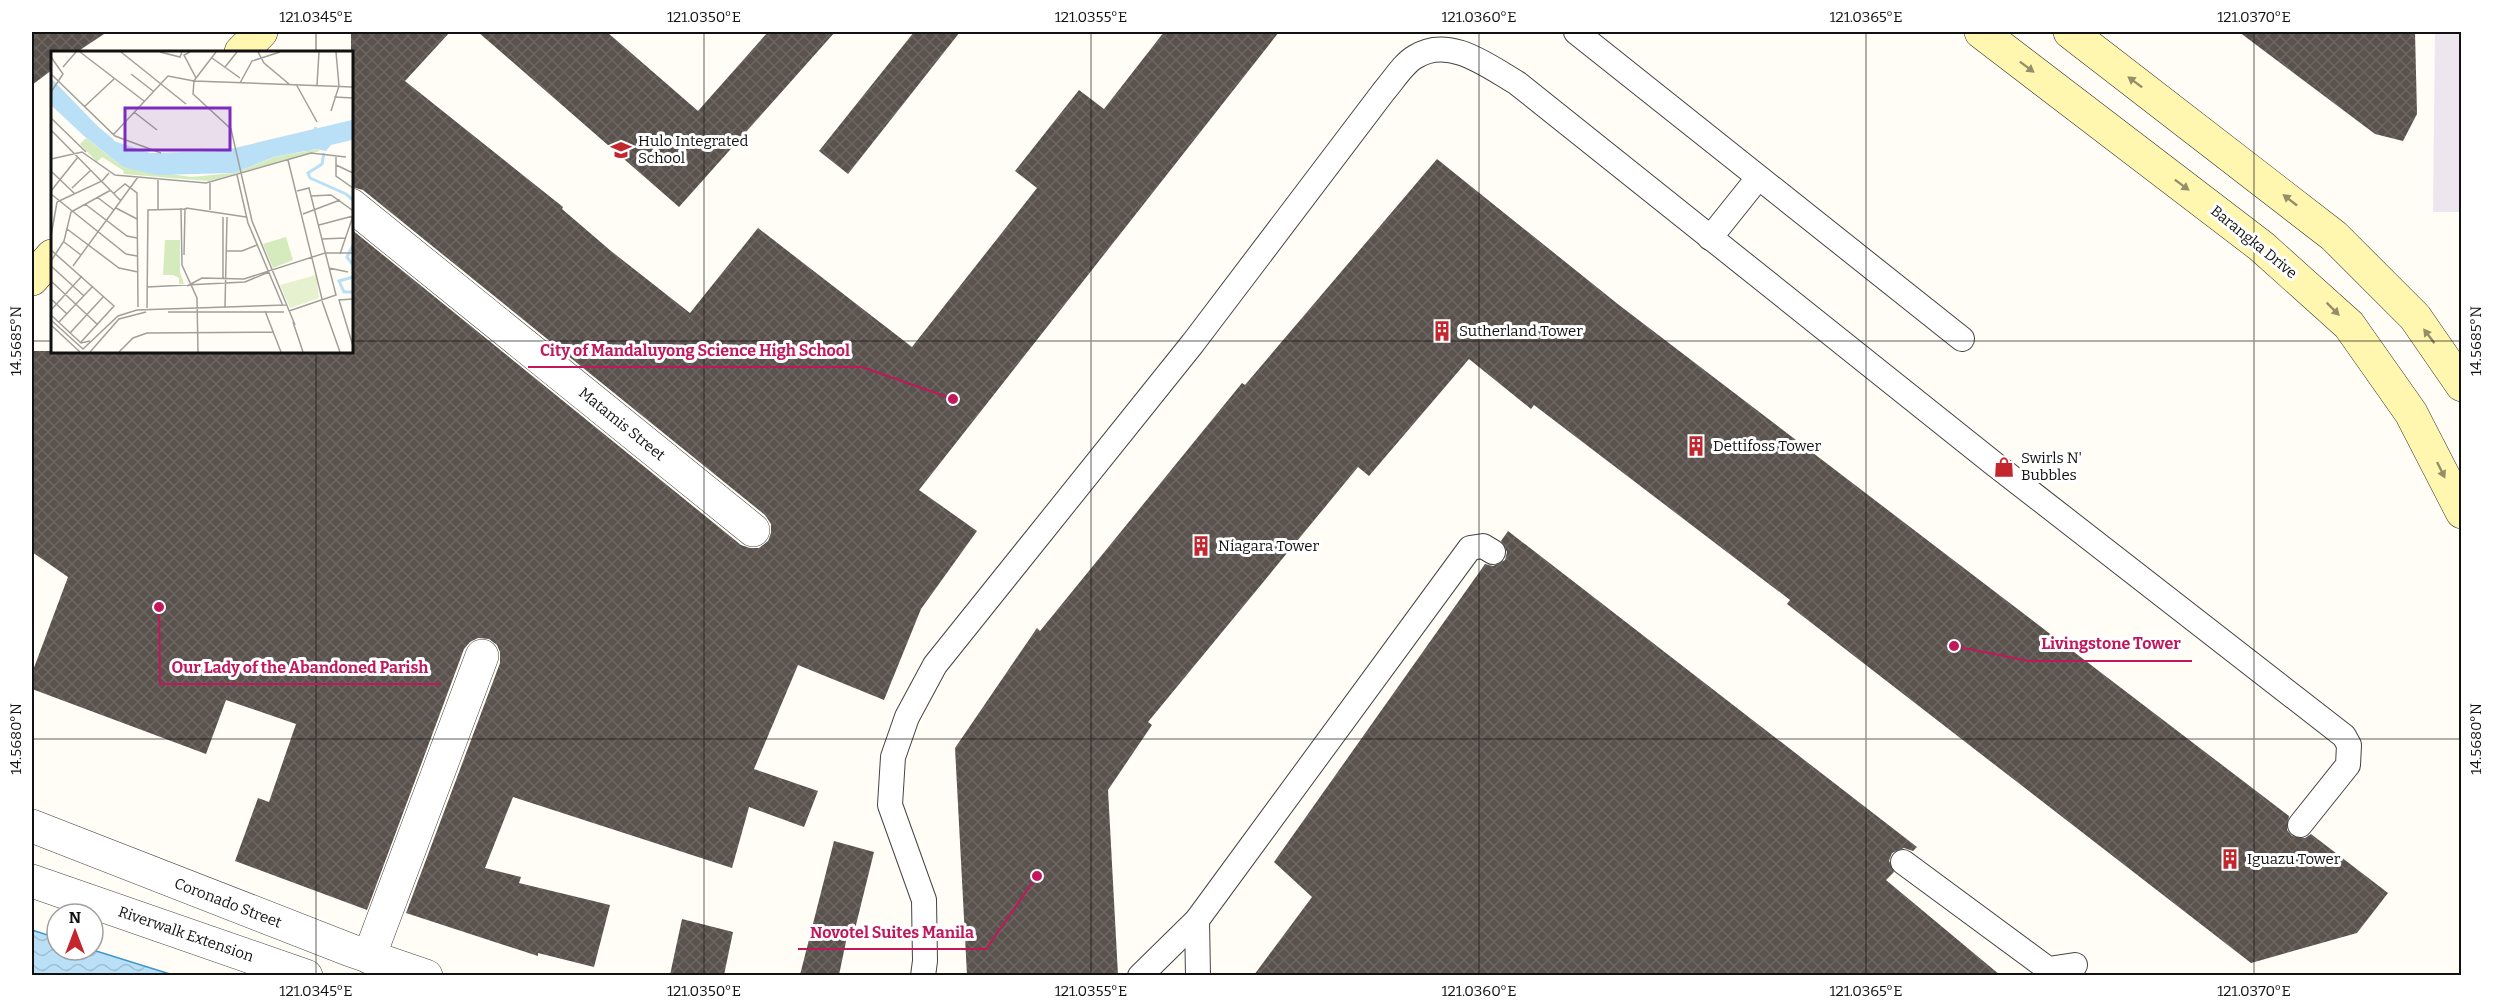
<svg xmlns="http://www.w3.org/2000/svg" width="2493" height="1007" font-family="Bitter,serif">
	<defs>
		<pattern id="water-waves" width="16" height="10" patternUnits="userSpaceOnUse" patternTransform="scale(1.5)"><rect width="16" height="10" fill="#b9e0f7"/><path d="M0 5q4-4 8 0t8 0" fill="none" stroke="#9ebfd3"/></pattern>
		<pattern id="building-cross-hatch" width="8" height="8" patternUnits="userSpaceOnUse" patternTransform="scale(1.5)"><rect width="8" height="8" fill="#5a524d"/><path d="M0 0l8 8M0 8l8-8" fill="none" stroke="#6d6662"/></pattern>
	</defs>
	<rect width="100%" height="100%" fill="#fffdf5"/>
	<path fill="#eee6ef" d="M2435,32H2461V212H2433Z"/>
	<path fill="url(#water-waves)" stroke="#3f96cf" stroke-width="1.5" d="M32,930L57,938V950H93L173,975H32Z"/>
	<g fill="url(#building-cross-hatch)">
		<path d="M32,32H107L77,52H52V70L32,85Z"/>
		<path d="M351,32H450L405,81L563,207L562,209L611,251L690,313L758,228L912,347L1037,188L1015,171L1079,90L1104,109L1164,32H1279L919,490L977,531L921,609L884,700L798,665L754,769L818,791L804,827L749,807L732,868L513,797L485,868L521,877L519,883L610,905L594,967L538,953V956L406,913L500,663V652L497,645L489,639L478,638L470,642L464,649L367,910L235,861L258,798L269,802L296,724L226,700L206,754L32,689V673L68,577L32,552V351H351V229L741,545L750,548H759L768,541L771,533V524L765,515L363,190L351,187Z"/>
		<path d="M478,32H607L698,111L768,32H835L679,207Z"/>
		<path d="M914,32H960L848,174L819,151Z"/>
		<path d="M2239,32H2415L2417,114L2403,141L2375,134Z"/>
		<path d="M1437,159L1619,305L2289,816L2287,830L2292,836L2305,838L2311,834L2388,893L2357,933L2251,963L1787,604L1790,600L1534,405L1531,409L1469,359L1369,476L1358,467L1148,722L1152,725L1108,790L1118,975H967L955,748L1037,628L1040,631L1242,383L1245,385Z"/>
		<path d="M1508,531L1917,847L1913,851L1904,848L1892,853L1889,861L1894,872L1886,880L2000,975H1254L1312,897L1274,862L1485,564L1493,566L1505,560L1507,552L1501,541Z"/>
		<path d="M834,841L874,852L854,933L848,932L839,975H800Z"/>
		<path d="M682,919L733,932L724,975H670Z"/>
	</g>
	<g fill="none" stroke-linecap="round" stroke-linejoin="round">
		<g stroke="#444" stroke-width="26">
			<g id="lane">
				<path d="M1576,32L1962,339"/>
				<path d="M1710,238L1758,178"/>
				<path d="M1903,862L2048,969L2075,965"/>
				<path d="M1197,920L1198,976"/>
				<path d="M923,976L925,961L924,900L890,805L893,757L907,717L935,665L1193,343L1384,91C1393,81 1403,64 1415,57C1449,35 1488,66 1517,83L1993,463L2344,736L2349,745L2348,765L2300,825"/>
				<path d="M1140,976L1197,920L1470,548L1483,546L1493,552"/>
			</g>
		</g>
		<g stroke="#444" stroke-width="34">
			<g id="street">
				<path d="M351,205L753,530"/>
				<path d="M32,826L350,950L426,976"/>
				<path d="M32,881L306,976"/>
				<path d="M369,957L482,656"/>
			</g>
		</g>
		<g stroke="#333" stroke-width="34">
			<g id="secondary">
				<path d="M1981,32L2261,246L2349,325L2411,413L2462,512"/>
				<path d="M2070,32L2334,236L2415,317L2462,385"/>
				<path d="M241,52L261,32"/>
				<path d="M32,279L52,256"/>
			</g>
		</g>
		<use href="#lane" stroke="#fff" stroke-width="24"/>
		<use href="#street" stroke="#fff" stroke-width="33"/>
		<use href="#secondary" stroke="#fff6b0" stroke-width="33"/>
	</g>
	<defs><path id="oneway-solid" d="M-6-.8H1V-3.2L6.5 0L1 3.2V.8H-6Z" transform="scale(1.5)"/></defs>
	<g fill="#948f68">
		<use href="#oneway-solid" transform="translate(2027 67) rotate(37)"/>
		<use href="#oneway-solid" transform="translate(2135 82) rotate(-143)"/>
		<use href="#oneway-solid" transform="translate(2182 185) rotate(37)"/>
		<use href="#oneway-solid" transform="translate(2290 200) rotate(-142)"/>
		<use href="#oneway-solid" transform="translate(2333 309) rotate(45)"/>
		<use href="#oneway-solid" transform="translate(2429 336) rotate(-127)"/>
		<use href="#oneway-solid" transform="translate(2441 470) rotate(64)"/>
	</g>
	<path fill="none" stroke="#111" stroke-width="1.5" stroke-opacity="0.45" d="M316,32V52M704,32V976M1091,32V976M1479,32V976M1866,32V976M2254,32V976M32,341H52M351,341H2462M316,351V976M32,739H2462"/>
	<defs>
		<g id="school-bare" transform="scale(1.62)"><path d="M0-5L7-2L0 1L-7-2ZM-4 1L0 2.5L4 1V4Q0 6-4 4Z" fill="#c4262e" stroke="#fff" stroke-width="2.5" paint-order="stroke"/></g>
		<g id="building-bare" transform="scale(1.62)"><path d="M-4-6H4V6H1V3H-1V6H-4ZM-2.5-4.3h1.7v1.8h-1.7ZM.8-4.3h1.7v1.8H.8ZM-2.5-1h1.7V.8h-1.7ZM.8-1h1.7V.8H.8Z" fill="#c4262e" stroke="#fff" stroke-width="2.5" paint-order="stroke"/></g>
		<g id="shop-bare" transform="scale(1.62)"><path d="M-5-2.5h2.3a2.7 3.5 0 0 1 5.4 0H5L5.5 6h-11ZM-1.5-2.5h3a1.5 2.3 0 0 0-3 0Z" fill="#c4262e" stroke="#fff" stroke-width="2.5" paint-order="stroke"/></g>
	</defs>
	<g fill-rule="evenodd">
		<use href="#school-bare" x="621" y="150"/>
		<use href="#building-bare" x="1442" y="331"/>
		<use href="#building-bare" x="1696" y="446"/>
		<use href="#shop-bare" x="2004" y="467"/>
		<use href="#building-bare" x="1201" y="546"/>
		<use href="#building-bare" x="2230" y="859"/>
	</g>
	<g text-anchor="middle" stroke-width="6" stroke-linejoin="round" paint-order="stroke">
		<g font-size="15" fill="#111" stroke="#fff" text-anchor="start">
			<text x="638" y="146">Hulo Integrated<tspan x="638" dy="17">School</tspan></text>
			<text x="1459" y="336">Sutherland Tower</text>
			<text x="1713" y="451">Dettifoss Tower</text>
			<text x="2021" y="463">Swirls N'<tspan x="2021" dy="17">Bubbles</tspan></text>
			<text x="1218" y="551">Niagara Tower</text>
			<text x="2247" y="864">Iguazu Tower</text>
		</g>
		<g font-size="15" fill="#111" stroke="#fff">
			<text transform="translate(2254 242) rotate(39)" y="5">Barangka Drive</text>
			<text transform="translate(622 424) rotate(39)" y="5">Matamis Street</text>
			<text transform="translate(228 903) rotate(21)" y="5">Coronado Street</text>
			<text transform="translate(186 934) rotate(19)" y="5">Riverwalk Extension</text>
		</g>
	</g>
	<g transform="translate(51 51)">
		<rect width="302" height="302" fill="#fffdf5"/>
		<path d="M235,186L242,209L222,217L212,193Z" fill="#d5ebbd"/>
		<path d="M35,87L72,116L140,126L183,122L224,106L266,98L269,100L158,130L72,123L73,120L51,106L46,111L29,93Z" fill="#d5ebbd"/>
		<path d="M114,189H129V221L133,233H128V227L122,224H112Z" fill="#d5ebbd"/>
		<path d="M265,224L268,247L239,257L229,234Z" fill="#e6f2cf"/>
		<path d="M0,27L60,89L99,102L171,100L301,69V89L280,94L275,100L265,98L223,106L183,122L106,124L72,116L33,85L0,54Z" fill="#b9e0f7"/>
		<path fill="none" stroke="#b9e0f7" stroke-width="3" d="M1,40L61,89L70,110L152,120L186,110M257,100L265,76M273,102L271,113L257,122L259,127L295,143L302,149M190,108L302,75M302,194L296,206L302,214M302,226L288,230L293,241H302"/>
		<path fill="none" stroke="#a09f9a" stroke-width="1.5" d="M29,1L93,50M70,1L135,53M109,1L129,6L131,1M139,1L133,4L145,27M207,1L213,12L238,33M0,6L12,23L0,41M161,7L189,27M12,16L25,1M174,16L186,1M0,23L64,85L110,102M80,23L102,40M143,30L142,43L180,78L201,170L244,274M142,31L165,1M189,32L201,10L229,1M245,33L266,71M266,34L268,1M283,46L302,47M33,56L63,28M280,60L288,35L285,1M83,61L106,79M0,67L35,101M0,79L70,150M62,84L117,25L143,30L302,36M285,106V125L302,137M0,108L31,101L64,124L155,132L260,102L295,106M237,109L271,248M285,114L302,122M1,121L24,143M186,124L197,172L232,255M107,127V158M21,137L40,119M0,140L27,106M63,142L74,133L86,142L87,256M0,143L75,203L86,205M260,145L280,144L301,159L302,164M46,146L63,159M6,151L51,130L58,122M34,153L76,185L86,187M65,157L86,168M130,157L131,214L146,247L147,301M135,157L195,166M159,159V132M252,163L289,149M172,166V228M268,174L302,165M16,178L68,217L87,221M0,185L6,151M271,188L294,187M13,191L30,204M0,199L63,255L30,291M175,200H191L206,194M289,203L302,165M133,204L134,157M0,210L13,190L20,161L60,139M0,215L33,245M22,215L87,126M278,217L297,221M0,230L47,274M136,235L151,227L193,228L274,202H302M96,236L194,231L218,221M0,248L16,263M302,248L288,249L302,295M271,250L289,301M174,256L176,166M96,257L97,159L136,158M0,259L31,225M214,260L230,301M238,260L285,244L258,137L246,140M117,261H233M0,264L30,292L39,290M0,269L32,298L67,265L86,259L235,254M8,271L42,235M242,271L252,301M0,274L29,301M19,282L53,245M39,301L68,268L95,261M68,301L82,287L96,282L222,281"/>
		<path fill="#7b2cbf" fill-opacity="0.15" stroke="#7b2cbf" stroke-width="3" d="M74,57H179V99H74Z"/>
		<rect width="302" height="302" fill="none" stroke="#111" stroke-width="3"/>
	</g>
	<path fill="none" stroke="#c2185b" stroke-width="2" d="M953 399L862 367H528M1954 646L2029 661H2192M159 607L160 684H441M1037 876L986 949H798"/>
	<g fill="#c2185b" stroke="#fff" stroke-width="2">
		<circle cx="953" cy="399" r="6"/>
		<circle cx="1954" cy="646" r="6"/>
		<circle cx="159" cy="607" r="6"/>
		<circle cx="1037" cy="876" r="6"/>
	</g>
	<g font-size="16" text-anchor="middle" font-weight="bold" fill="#c2185b" stroke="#fff" stroke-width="6" stroke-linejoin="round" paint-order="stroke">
		<text x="695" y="356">City of Mandaluyong Science High School</text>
		<text x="2111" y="649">Livingstone Tower</text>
		<text x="300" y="673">Our Lady of the Abandoned Parish</text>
		<text x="892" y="938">Novotel Suites Manila</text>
	</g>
	<rect width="2493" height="1007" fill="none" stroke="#ffffff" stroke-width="66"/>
	<g transform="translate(75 932)"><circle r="28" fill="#ffffff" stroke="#a0a0a0" stroke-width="1.5"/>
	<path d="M0-4.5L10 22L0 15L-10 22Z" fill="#c4262e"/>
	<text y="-9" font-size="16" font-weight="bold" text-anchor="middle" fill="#111111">N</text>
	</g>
	<rect x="33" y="33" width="2427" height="941" fill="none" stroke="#111" stroke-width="2"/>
	<g font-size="15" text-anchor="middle" fill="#111">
		<text x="316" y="22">121.0345°E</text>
		<text x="704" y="22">121.0350°E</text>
		<text x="1091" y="22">121.0355°E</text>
		<text x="1479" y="22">121.0360°E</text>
		<text x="1866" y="22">121.0365°E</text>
		<text x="2254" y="22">121.0370°E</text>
		<text transform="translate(16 341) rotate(-90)" y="5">14.5685°N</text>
		<text transform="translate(2476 341) rotate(-90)" y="5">14.5685°N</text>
		<text transform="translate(16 739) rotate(-90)" y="5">14.5680°N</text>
		<text transform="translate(2476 739) rotate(-90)" y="5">14.5680°N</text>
		<text x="316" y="996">121.0345°E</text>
		<text x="704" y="996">121.0350°E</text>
		<text x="1091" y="996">121.0355°E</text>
		<text x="1479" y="996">121.0360°E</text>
		<text x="1866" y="996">121.0365°E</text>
		<text x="2254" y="996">121.0370°E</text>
	</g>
</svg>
